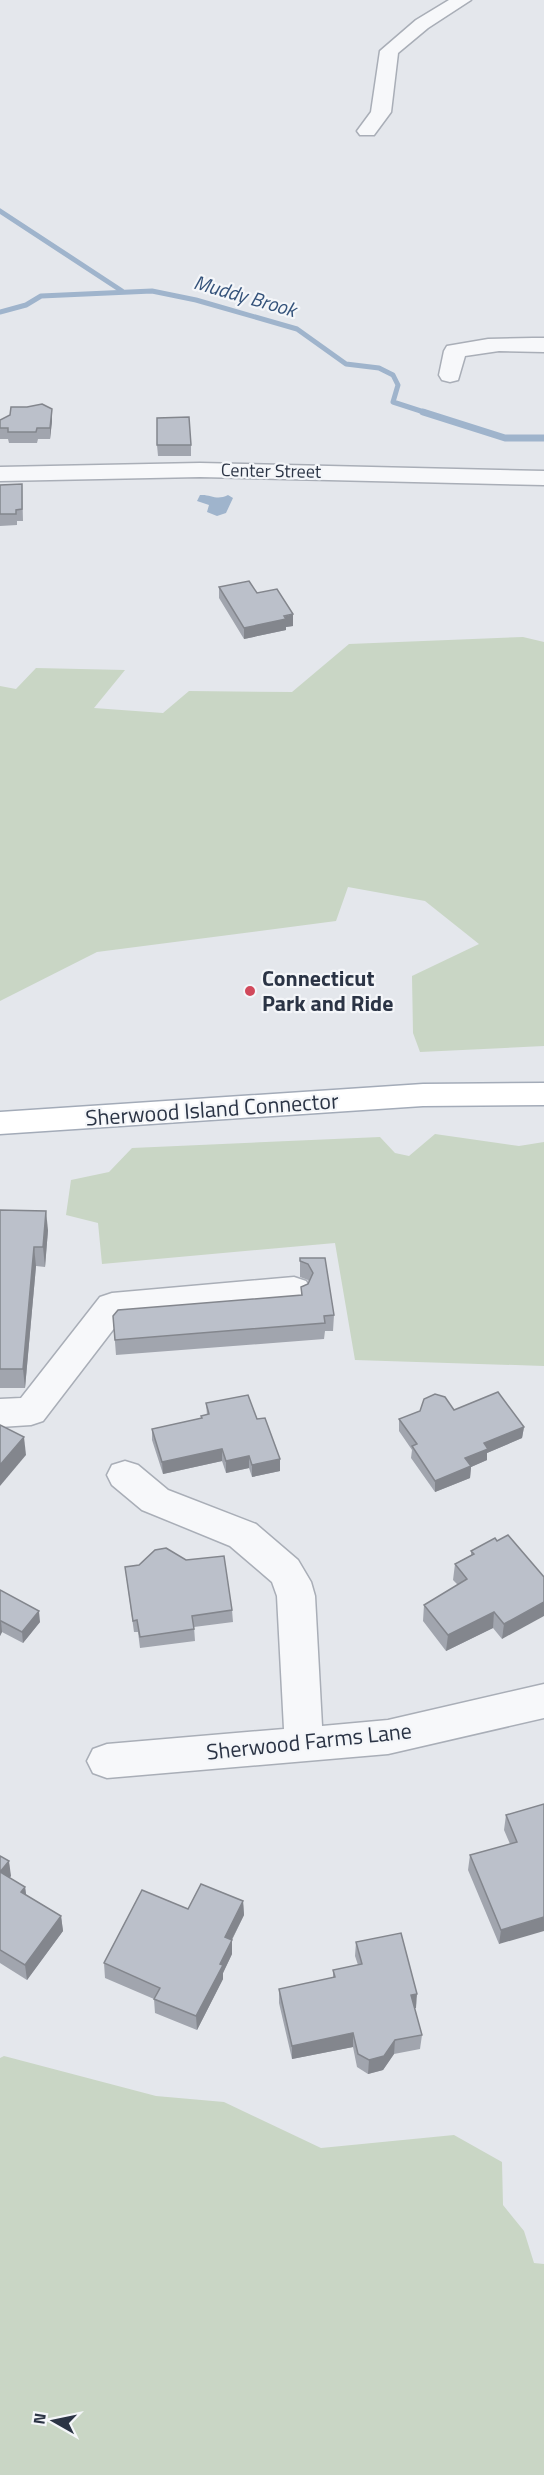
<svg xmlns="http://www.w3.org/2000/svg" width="544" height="2475" font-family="'Titillium Web',sans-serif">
	<rect width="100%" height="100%" fill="#e4e7ec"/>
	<g fill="#c9d6c5">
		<path d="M523,637L544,642V1046L420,1052L413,1033L412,976L479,944L425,901L348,887L336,921L97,952L0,1001V686L16,689L36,668L125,670L94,708L163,713L189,691L292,692L349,644Z"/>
		<path d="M435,1134L519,1146L544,1142V1366L355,1360L335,1243L102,1264L98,1223L66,1215L71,1180L109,1172L132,1148L380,1137L395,1153L409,1156Z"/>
		<path d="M4,2056L156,2096L224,2102L321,2148L454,2135L502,2162L503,2205L524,2231L534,2263L544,2264V2475H0V2058Z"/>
	</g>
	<path fill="#9fb4cc" d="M200,495C211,494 216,501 228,495L233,498L226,513L217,516L207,512L209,505L197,501Z"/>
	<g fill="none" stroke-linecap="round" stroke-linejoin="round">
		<g stroke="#9fb4cc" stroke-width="5">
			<path d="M0,211L122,291"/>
			<path d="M0,312L26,305L41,296L152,291L196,300L297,329L346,364L379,368L393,375L398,385L393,402L427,413"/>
		</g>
		<path stroke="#9fb4cc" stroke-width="7" d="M423,412L505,438H544"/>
		<g stroke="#a9aeb7" stroke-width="3">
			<g id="minor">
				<path d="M449,0H471L428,28L398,53L391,112L374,135H360L357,131L371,112L380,51L416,20Z"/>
				<path d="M533,338H544V352L499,351L465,356L458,380L450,382L442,380L439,375L444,351L447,346L488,339Z"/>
				<path d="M200,463L544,471V485L200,477L0,481V467Z"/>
				<path d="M294,1277L306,1281L311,1290L306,1299L294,1303L122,1318L43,1421L31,1425L0,1427V1399L21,1398L100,1297L112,1293Z"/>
				<path d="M125,1461L138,1465L168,1490L256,1524L298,1560L311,1582L315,1596L322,1726L388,1720L544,1684V1718L388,1754L107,1778L93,1773L87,1761L93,1749L107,1744L284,1729L277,1596L272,1582L230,1546L142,1510L112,1485L107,1475L112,1465Z"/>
			</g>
		</g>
		<g stroke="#a3abb8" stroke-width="3">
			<path id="major" d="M544,1083V1105L423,1106L0,1134V1112L423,1084Z"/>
		</g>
		<use href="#minor" fill="#f7f8fa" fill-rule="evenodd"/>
		<use href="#major" fill="#fff" fill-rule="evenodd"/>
	</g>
	<g fill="#a1a5ae">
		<path d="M52,409V421L50,439H38L37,443H9L8,439H0V420Z"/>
		<path d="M157,445H191V456H158Z"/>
		<path d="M22,484L23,521H17V525L0,526V485Z"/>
		<path d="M219,587L257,593L293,626L286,627V630L244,639L219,598Z"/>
		<path d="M0,1210L48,1230L45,1267L36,1266L25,1388H0Z"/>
		<path d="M300,1258H325L334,1315L333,1331H325L324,1339L116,1355L113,1316L301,1295L309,1282L308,1280L300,1277Z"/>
		<path d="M206,1403L257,1419L280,1459V1471L252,1477L249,1468L226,1473L222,1461L163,1474L152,1440V1429L202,1418L201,1416L207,1415Z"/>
		<path d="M454,1410L524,1427L522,1438L487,1453V1460L471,1467L470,1478L435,1492L411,1458L412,1450L399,1431V1419Z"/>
		<path d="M497,1541L544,1577L502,1639L493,1628L446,1651L423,1621L424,1605L458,1585L453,1580L455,1564L471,1555V1551Z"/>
		<path d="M125,1567L232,1610L233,1622L194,1627L195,1641L140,1648L138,1632H134Z"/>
		<path d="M0,1590L40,1622L23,1643L2,1632L0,1636Z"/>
		<path d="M544,1804L499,1944L468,1870L470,1855L510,1844L504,1830L506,1815Z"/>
		<path d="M0,1856L11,1876L9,1878L25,1887L26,1895L61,1916L63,1931L27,1980L0,1963Z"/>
		<path d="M243,1901L244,1915L232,1940V1954L223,1973V1979L197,2030L155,2013L154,1999L105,1978L104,1963L188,1909Z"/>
		<path d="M356,1942L416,2008H414L422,2035L420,2049L394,2054L383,2070L368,2074L357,2067L353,2047L292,2059L279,2003V1989L333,1978V1970L358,1965L355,1956Z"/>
	</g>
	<g fill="#83868d">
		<path d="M52,409V421L50,439V428Z"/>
		<path d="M293,614V626L286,627V630L244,639V628Z"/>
		<path d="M46,1211L48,1230L45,1267L43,1247Z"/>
		<path d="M34,1247L36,1266L25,1388L23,1369Z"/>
		<path d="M524,1427L522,1438L487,1453V1460L471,1467L470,1478L435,1492V1481L484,1443Z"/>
		<path d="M24,1437L26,1455L0,1486V1465Z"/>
		<path d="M222,1449V1461L163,1474L162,1462Z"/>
		<path d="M249,1456V1468L226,1473V1461Z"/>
		<path d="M280,1459V1471L252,1477V1465Z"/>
		<path d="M544,1602V1616L502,1639L504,1624Z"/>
		<path d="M39,1611L40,1622L23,1643L22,1632Z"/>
		<path d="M494,1612L493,1628L446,1651L448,1635Z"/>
		<path d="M1,1621L2,1632L0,1636V1622Z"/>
		<path d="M9,1861L11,1876L2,1887L0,1872Z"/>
		<path d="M25,1887L27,1901L21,1892Z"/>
		<path d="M243,1901L244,1915L226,1951L225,1937Z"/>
		<path d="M61,1916L63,1931L27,1980L25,1965Z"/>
		<path d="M544,1917V1931L499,1944L501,1930Z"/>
		<path d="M232,1940V1954L223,1973V1979L197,2030L196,2016L220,1964Z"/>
		<path d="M417,1994L416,2008L410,2009L411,1995Z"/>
		<path d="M353,2033V2047L292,2059V2046Z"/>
		<path d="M395,2040L394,2054L383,2070L368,2074L369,2060Z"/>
	</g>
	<g fill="#bbc0ca" stroke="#83868d" stroke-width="1.5">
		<path d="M42,404L52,409L50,428H37L36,432H8V428H0V420L10,415L11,407H27Z"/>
		<path d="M189,417L191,445H157V418Z"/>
		<path d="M22,484V509L16,510V514H0V485Z"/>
		<path d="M249,581L257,593L277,589L293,614L284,616L286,619L244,628L219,587Z"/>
		<path d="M0,1210L46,1211L43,1247H34L23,1369H0Z"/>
		<path d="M300,1258H325L334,1315L324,1316L325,1323L115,1340L113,1316L118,1310L302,1295L301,1287L308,1284L313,1273L308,1264L300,1261Z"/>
		<path d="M498,1392L524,1427L484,1443L488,1449L465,1458L471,1466L435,1481L412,1446L417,1444L399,1419L420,1411L424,1399L435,1394L445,1397L454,1410Z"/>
		<path d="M248,1395L257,1419L265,1418L280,1459L252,1465L249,1456L226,1461L222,1449L162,1462L152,1429L202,1418L201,1416L209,1414L206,1403Z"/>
		<path d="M0,1425L24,1437L0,1465Z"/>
		<path d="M508,1535L544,1577V1602L504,1624L494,1612L448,1635L424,1605L467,1579L455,1564L474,1554L471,1551L495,1538L497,1541Z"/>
		<path d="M166,1548L186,1560L224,1556L232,1610L192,1616L194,1629L140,1637L137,1620L133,1621L125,1567L139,1565L155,1550Z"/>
		<path d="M0,1590L39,1611L22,1632L1,1621L0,1622Z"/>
		<path d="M544,1804V1917L501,1930L470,1855L517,1842L506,1815Z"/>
		<path d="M0,1856L9,1861L0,1872Z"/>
		<path d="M0,1872L25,1887L21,1892L61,1916L25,1965L0,1950Z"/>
		<path d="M201,1884L243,1901L225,1937L232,1940L220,1964L223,1965L196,2016L154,1999L160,1988L104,1963L142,1890L188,1909Z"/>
		<path d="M401,1933L417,1994L411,1995L422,2035L395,2040L384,2056L369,2060L358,2054L353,2033L292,2046L279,1989L335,1977L333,1970L362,1964L356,1942Z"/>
	</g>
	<circle fill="#d1495b" stroke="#f4f6f9" stroke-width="2" cx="250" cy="991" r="6"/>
	<g text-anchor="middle" stroke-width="4.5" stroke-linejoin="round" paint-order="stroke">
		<g font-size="18" fill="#2b3445" stroke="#f4f6f9">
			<text transform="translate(271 471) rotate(1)" y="6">Center Street</text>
		</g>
		<g font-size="20" font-style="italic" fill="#34527a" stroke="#f4f6f9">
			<text transform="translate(245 296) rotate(16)" y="7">Muddy Brook</text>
		</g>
		<g font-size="22" font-weight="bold" fill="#2b3445" stroke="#f4f6f9" text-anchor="start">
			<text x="262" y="986">Connecticut<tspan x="262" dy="25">Park and Ride</tspan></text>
		</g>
		<g font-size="22" fill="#2b3445" stroke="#f4f6f9">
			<text transform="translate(212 1109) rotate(-4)" y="8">Sherwood Island Connector</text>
			<text transform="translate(309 1741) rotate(-6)" y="8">Sherwood Farms Lane</text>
		</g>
	</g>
	<g transform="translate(54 2421) rotate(279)" stroke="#f4f6f9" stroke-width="4.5" paint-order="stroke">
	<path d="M0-4.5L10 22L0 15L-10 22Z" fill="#2b3445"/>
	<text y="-9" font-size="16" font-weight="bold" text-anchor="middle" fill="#2b3445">N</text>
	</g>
</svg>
